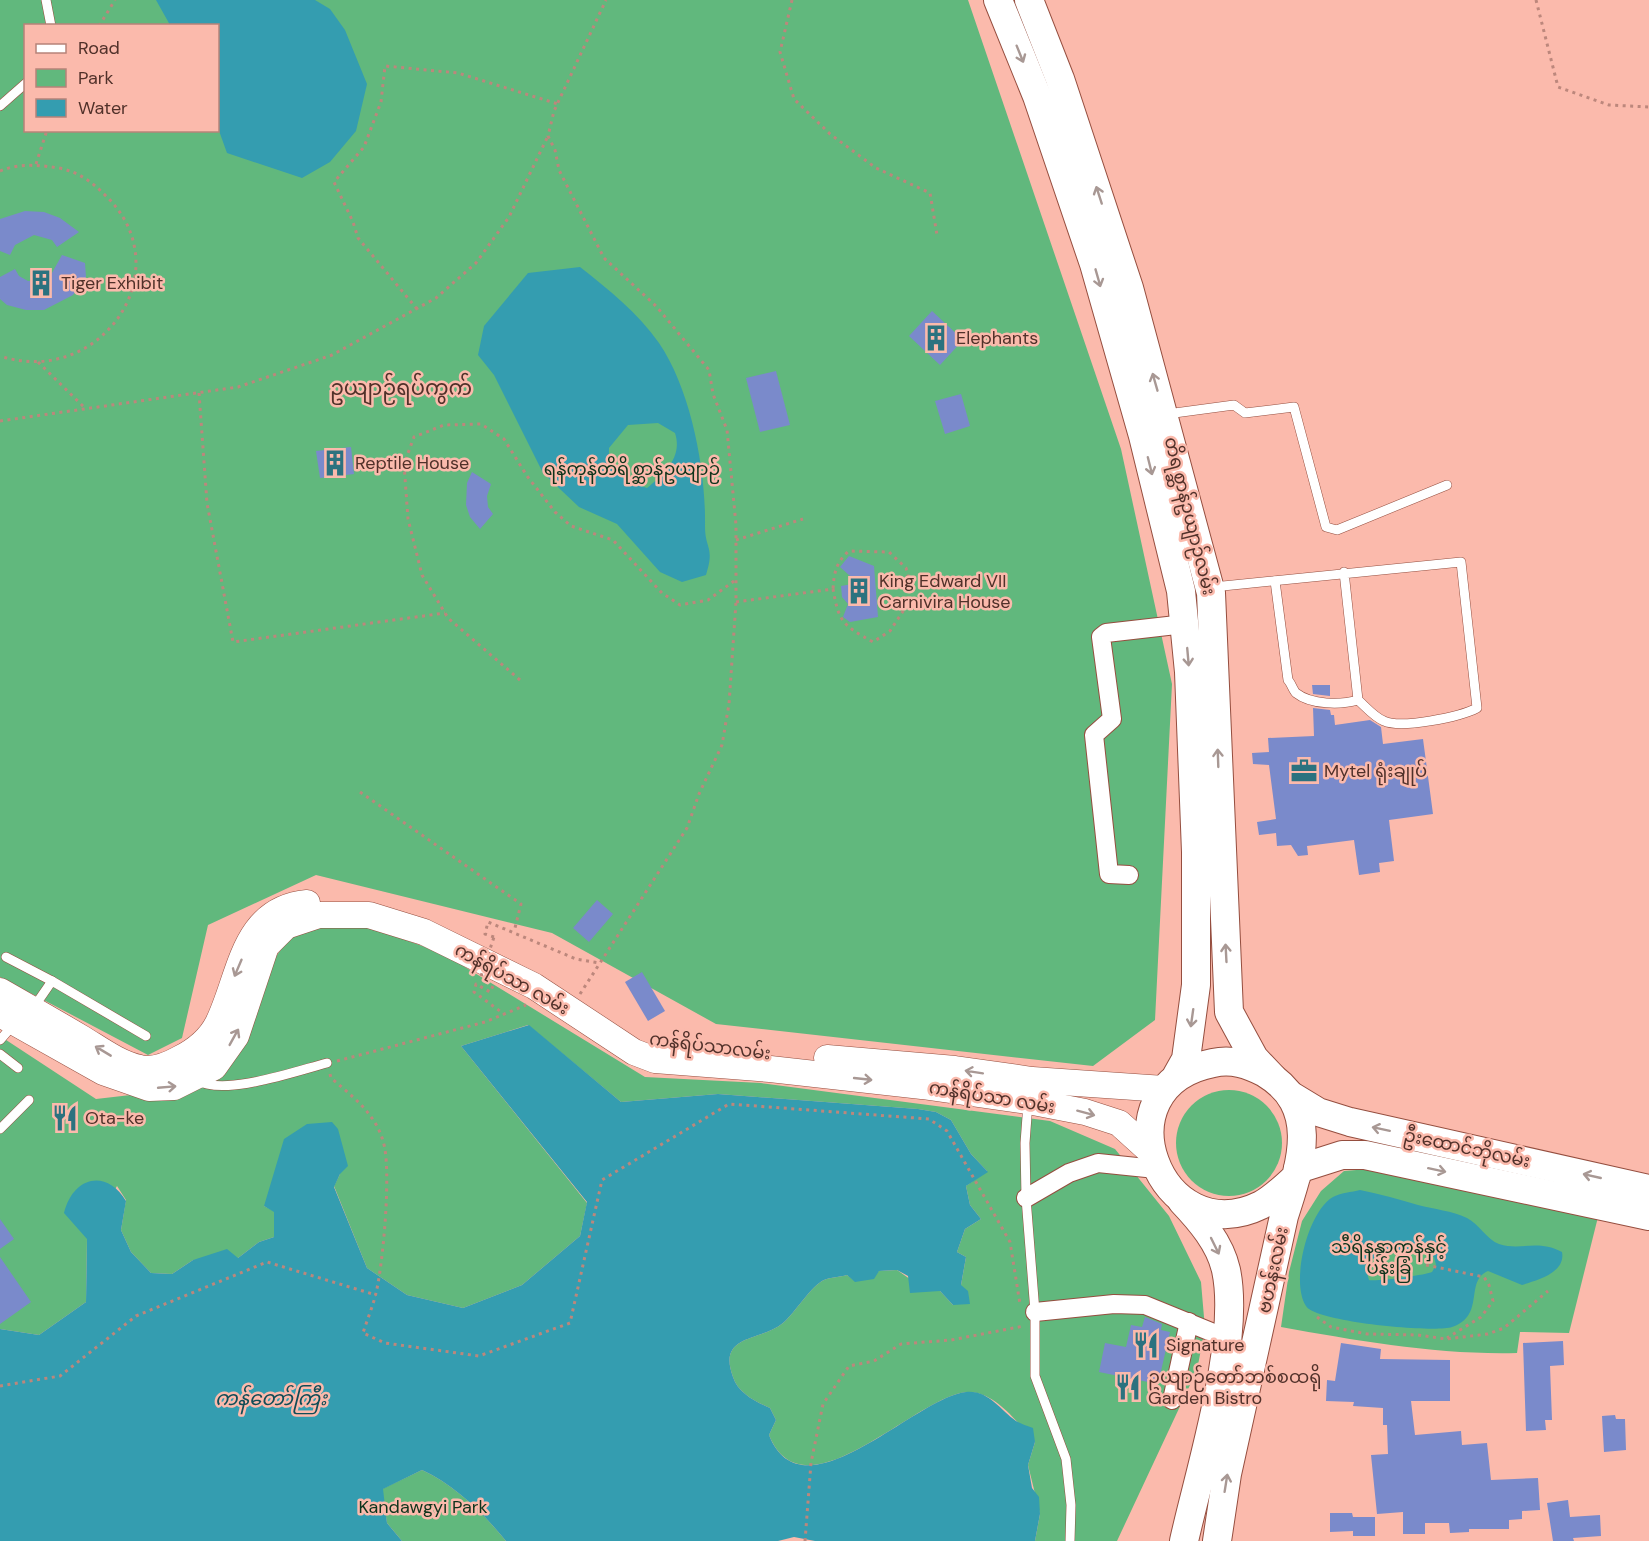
<svg xmlns="http://www.w3.org/2000/svg" width="1649" height="1541" font-family="'DM Sans','Noto Sans Myanmar',sans-serif">
	<rect width="100%" height="100%" fill="#fbbaac"/>
	<g fill="#61b87d" fill-rule="evenodd">
		<path d="M0,0H968L1121,449L1172,684L1155,1020L1093,1066L716,1024L552,933L316,875L208,925L182,1038L148,1055L0,977ZM26,26H218V130H26Z"/>
		<path d="M339,924L372,928L442,953L645,1077L761,1083L1050,1121L1115,1149L1169,1216L1201,1282L1205,1329L1197,1370L1117,1541H1035L1040,1514L1028,1465L1035,1442C1019,1424 994,1390 967,1392C915,1396 804,1521 769,1435L776,1420L770,1408C756,1402 738,1393 733,1377C717,1334 760,1342 783,1323C795,1313 811,1286 824,1280C831,1277 840,1277 847,1275L855,1281L879,1271L897,1270L927,1291H940L953,1305L961,1285L966,1257L957,1252L965,1229L981,1219L970,1205L966,1186L987,1171L971,1154L951,1120L936,1112L918,1109L718,1094L621,1102L528,1025L461,1046L587,1203L580,1236L522,1285L463,1308L407,1295L367,1268L334,1186L340,1174L264,1206L274,1211V1237L259,1242L238,1258L193,1260L172,1274L151,1273L131,1252L121,1230L126,1200L117,1186L87,1238L86,1302L39,1335L0,1329V1036L96,1099L183,1089L289,938L316,926Z"/>
		<circle cx="1229" cy="1143" r="53"/>
		<path d="M1381,1168L1599,1213L1569,1333L1520,1332L1517,1353C1438,1355 1359,1341 1281,1327L1289,1272L1302,1221L1321,1191L1344,1171Z"/>
		<path d="M422,1470C455,1485 483,1513 506,1541H402L387,1523L382,1489Z"/>
	</g>
	<g fill="#349db0" fill-rule="evenodd">
		<path d="M156,0H315L330,9L345,30L367,84L356,131L330,162L302,178L227,153L218,128V26L170,25Z"/>
		<path d="M580,267C608,289 638,313 659,343C691,390 706,470 705,526C705,550 715,546 706,575L682,582L660,572L617,524L579,507L543,473L494,375L478,355L484,326L528,273ZM658,423L675,433C683,457 664,474 647,488L627,481L609,465V448L628,425Z"/>
		<path d="M529,1025L621,1102L718,1094L918,1109L936,1112L951,1120L971,1154L988,1172L966,1186L970,1205L981,1219L965,1229L957,1252L966,1257L961,1285L968,1291L970,1304L953,1305L940,1291L910,1293L908,1276L897,1270L879,1271L874,1279L855,1282L847,1275C840,1277 831,1277 824,1280C811,1286 795,1313 783,1323C760,1342 717,1334 733,1377C738,1393 756,1402 770,1408L776,1420L769,1435C803,1521 915,1397 966,1392C989,1390 1000,1410 1016,1421C1021,1424 1028,1426 1033,1428L1035,1442L1028,1465L1032,1488L1039,1497L1040,1514L1035,1541H815L794,1537L778,1541H506C483,1513 455,1485 422,1470L383,1489L387,1523L402,1541H0V1329L39,1335L86,1302L87,1239L64,1213C73,1177 106,1168 126,1201L121,1230L131,1252L151,1273L172,1274L193,1260L227,1249L238,1258L259,1242L274,1237V1212L264,1206L284,1139L307,1124L332,1122L338,1129L348,1166L340,1174L334,1187L367,1268L407,1295L463,1308L522,1285L580,1236L587,1202L461,1046Z"/>
		<path d="M1360,1190C1380,1194 1398,1199 1418,1205C1434,1209 1452,1211 1467,1218C1479,1224 1487,1240 1499,1244C1521,1251 1537,1239 1562,1252C1566,1273 1537,1280 1522,1285L1488,1271C1464,1281 1486,1316 1452,1327C1434,1333 1315,1322 1306,1306C1290,1282 1308,1211 1333,1197C1340,1193 1352,1192 1360,1190ZM1415,1249L1426,1251L1434,1257L1436,1265L1432,1272C1426,1275 1375,1282 1369,1280L1365,1266L1369,1260L1400,1250Z"/>
	</g>
	<g fill="#7a8acb">
		<path d="M25,211L44,212L60,218L79,232L57,247L52,240L34,235L15,245L10,255L0,251V219Z"/>
		<path d="M62,255L85,263L86,277L73,295L44,310H26L7,305L0,299V277L15,269L19,276L28,281L48,280Z"/>
		<path d="M932,311L963,340L940,365L909,336Z"/>
		<path d="M776,371L790,425L760,432L746,378Z"/>
		<path d="M961,394L970,426L945,434L935,401Z"/>
		<path d="M351,447L354,474L320,478L316,451Z"/>
		<path d="M472,472L491,484L487,496L488,507L493,514L480,529L470,517L466,505L467,483Z"/>
		<path d="M849,556L874,566L878,617L850,622L843,617L848,604L842,597L841,586L858,583L840,567Z"/>
		<path d="M1312,685H1330V696L1313,694Z"/>
		<path d="M1313,708L1330,710L1331,715H1334L1335,725L1370,720L1381,727L1383,744L1423,739L1433,814L1389,820L1394,861L1379,863L1380,872L1359,875L1354,840L1307,846L1308,855L1298,856L1291,845L1277,846L1276,833L1259,835L1257,822L1276,819L1269,765L1253,764L1252,753L1269,752L1268,738L1314,736Z"/>
		<path d="M597,900L613,914L589,942L573,928Z"/>
		<path d="M642,972L665,1011L648,1021L625,982Z"/>
		<path d="M0,1219L14,1239L0,1249Z"/>
		<path d="M0,1257L31,1302L0,1324Z"/>
		<path d="M1145,1317L1162,1324L1161,1330L1170,1332L1158,1384L1099,1372L1105,1343L1126,1347L1131,1325L1142,1327Z"/>
		<path d="M1563,1341L1564,1365L1550,1366L1552,1420H1545L1546,1430L1526,1431L1523,1343Z"/>
		<path d="M1341,1343L1381,1349L1380,1359L1450,1360V1401H1411L1415,1435L1461,1431L1462,1445L1487,1443L1491,1480L1538,1478L1540,1510L1522,1511V1519L1509,1520V1529H1469V1532L1450,1533L1449,1523H1425V1534H1403V1512L1377,1514L1371,1455L1388,1454L1387,1425H1383V1408L1353,1406L1354,1402L1326,1401L1327,1380L1335,1381Z"/>
		<path d="M1615,1415L1616,1419H1625L1626,1450L1604,1452L1602,1416Z"/>
		<path d="M1568,1500L1570,1517L1600,1515L1601,1536L1573,1538L1574,1541H1553L1547,1503Z"/>
		<path d="M1330,1513H1352L1353,1517H1375V1536H1353V1531L1330,1532Z"/>
	</g>
	<g fill="none" stroke-linecap="round" stroke-linejoin="round">
		<g stroke="#954e3f" stroke-width="10">
			<g id="service">
				<path d="M46,0L51,26"/>
				<path d="M0,106L26,83"/>
				<path d="M1167,414L1234,405L1245,413L1294,407L1326,527L1337,530L1447,485"/>
				<path d="M1275,581L1288,680C1291,683 1293,690 1296,693C1311,705 1341,705 1358,700"/>
				<path d="M1213,587L1461,562L1477,708C1460,717 1401,729 1384,721C1374,717 1366,707 1358,700L1344,572"/>
				<path d="M6,957L52,981"/>
				<path d="M34,1007L52,981L146,1036"/>
				<path d="M0,1040L14,1024"/>
				<path d="M0,1054L18,1068"/>
				<path d="M197,1080C223,1097 296,1071 327,1063"/>
				<path d="M1028,1103L1025,1143L1026,1198L1035,1312V1376L1066,1459L1071,1505L1070,1541"/>
				<path d="M0,1129L29,1100"/>
			</g>
		</g>
		<g stroke="#954e3f" stroke-width="20">
			<g id="minor">
				<path d="M1129,875L1109,874L1094,735L1112,719L1101,637L1106,633L1185,624"/>
				<path d="M1026,1198L1069,1173L1098,1163L1156,1169"/>
				<path d="M1035,1312L1114,1304L1145,1305L1226,1338"/>
				<path d="M1172,1400L1189,1322"/>
			</g>
		</g>
		<g stroke="#954e3f" stroke-width="27">
			<g id="secondary">
				<path d="M0,991C28,1007 56,1023 83,1039C101,1050 120,1064 140,1068C152,1071 168,1065 179,1059C195,1051 210,1039 218,1023C241,976 242,909 307,903"/>
				<path d="M0,1014L103,1072L149,1088L174,1087L214,1067L236,1036L266,946L286,926L319,915H369L424,932L534,986L634,1052L655,1060L770,1069L922,1086L1028,1101L1085,1112L1119,1123L1150,1151"/>
				<path d="M827,1058L955,1069L1032,1080L1164,1089"/>
			</g>
		</g>
		<g stroke="#954e3f" stroke-width="30">
			<g id="primary">
				<path d="M998,0L1037,96L1094,264L1143,436L1181,591L1189,672L1196,852V985L1186,1059L1177,1075"/>
				<path d="M1029,0L1060,79L1129,288L1211,593L1229,1012L1254,1058L1272,1077"/>
				<path d="M1290,1095L1318,1112L1350,1122L1649,1189"/>
				<path d="M1298,1169L1342,1155H1365L1649,1216"/>
				<path d="M1182,1201C1200,1220 1220,1243 1226,1270C1241,1340 1200,1469 1184,1541"/>
				<path d="M1217,1541L1227,1474L1284,1216C1300,1166 1322,1107 1265,1073C1248,1064 1232,1059 1213,1063C1095,1086 1160,1255 1261,1205C1274,1198 1285,1187 1296,1177"/>
			</g>
		</g>
		<g stroke="#bc877c" stroke-width="3" stroke-dasharray="3 4.5" stroke-linecap="butt">
			<path d="M792,0L780,52L794,99L830,134L876,168L930,193L937,235"/>
			<path d="M1536,0L1558,87L1609,105L1649,107"/>
			<path d="M99,26L115,0"/>
			<path d="M36,164L47,130"/>
			<path d="M0,171C19,163 39,165 59,168C78,172 91,181 105,195C183,269 101,389 0,356"/>
			<path d="M417,309L358,238L353,222L334,182L364,147L381,102L385,66L458,73L558,104"/>
			<path d="M38,362L86,409"/>
			<path d="M199,393L207,503L233,642L445,613"/>
			<path d="M0,421L238,387L332,355L436,298L476,263L509,217L548,136"/>
			<path d="M736,540L803,519"/>
			<path d="M736,602L833,589C839,623 843,625 873,642L890,631L907,605L910,583L906,568L889,552L849,551C836,562 834,573 833,589"/>
			<path d="M520,680L448,618L422,575L408,519L404,464L414,437L444,425L481,424L504,439L527,476L555,512L571,526L613,540L662,593L680,605L708,600L734,581"/>
			<path d="M360,792L521,904L514,932"/>
			<path d="M494,937L485,934L488,922L576,959L600,963L687,828L699,794L722,745L729,704L736,602V525L727,430L713,394L709,370L656,306L604,258L559,170L555,150L548,136L554,111L606,0"/>
			<path d="M493,986L490,992L476,984L474,992L504,1014"/>
			<path d="M580,994L600,963"/>
			<path d="M337,1061L485,1022L526,1005"/>
			<path d="M330,1074L331,1078C352,1096 375,1113 383,1141C392,1167 383,1265 376,1293C373,1306 367,1320 363,1333L385,1343L479,1356L570,1323L602,1180L729,1104L929,1119L947,1131L1010,1242L1020,1304"/>
			<path d="M1426,1265L1484,1277L1489,1285L1493,1301L1481,1317L1447,1338"/>
			<path d="M1317,1317L1331,1327L1367,1334L1418,1335L1446,1339L1488,1334L1504,1328L1548,1291"/>
			<path d="M0,1386L60,1376L136,1316L267,1262L376,1295"/>
			<path d="M805,1541L811,1463L823,1404L849,1366L874,1361L901,1344L951,1340L1024,1326"/>
		</g>
		<use href="#service" stroke="#fff" stroke-width="9"/>
		<use href="#minor" stroke="#fff" stroke-width="18"/>
		<use href="#secondary" stroke="#fff" stroke-width="26"/>
		<use href="#primary" stroke="#fff" stroke-width="28"/>
		<path stroke="#bc877c" stroke-width="3" stroke-dasharray="3 4.5" stroke-linecap="butt" d="M481,976L494,937"/>
	</g>
	<defs><path id="oneway-shaft" d="M-6 0H5M1.5-3L5.5 0L1.5 3" fill="none" stroke-width="1.6" stroke-linecap="round" stroke-linejoin="round" transform="scale(1.5)"/></defs>
	<g stroke="#a89894">
		<use href="#oneway-shaft" transform="translate(1020 54) rotate(68)"/>
		<use href="#oneway-shaft" transform="translate(1099 195) rotate(-108)"/>
		<use href="#oneway-shaft" transform="translate(1098 278) rotate(74)"/>
		<use href="#oneway-shaft" transform="translate(1155 382) rotate(-106)"/>
		<use href="#oneway-shaft" transform="translate(1150 466) rotate(76)"/>
		<use href="#oneway-shaft" transform="translate(1188 657) rotate(85)"/>
		<use href="#oneway-shaft" transform="translate(1218 758) rotate(-92)"/>
		<use href="#oneway-shaft" transform="translate(1226 953) rotate(-93)"/>
		<use href="#oneway-shaft" transform="translate(238 968) rotate(113)"/>
		<use href="#oneway-shaft" transform="translate(1192 1018) rotate(98)"/>
		<use href="#oneway-shaft" transform="translate(234 1037) rotate(-61)"/>
		<use href="#oneway-shaft" transform="translate(103 1051) rotate(-149)"/>
		<use href="#oneway-shaft" transform="translate(974 1072) rotate(-171)"/>
		<use href="#oneway-shaft" transform="translate(863 1079) rotate(6)"/>
		<use href="#oneway-shaft" transform="translate(167 1087) rotate(-5)"/>
		<use href="#oneway-shaft" transform="translate(1086 1113) rotate(15)"/>
		<use href="#oneway-shaft" transform="translate(1381 1129) rotate(-168)"/>
		<use href="#oneway-shaft" transform="translate(1437 1170) rotate(12)"/>
		<use href="#oneway-shaft" transform="translate(1592 1176) rotate(-167)"/>
		<use href="#oneway-shaft" transform="translate(1215 1246) rotate(64)"/>
		<use href="#oneway-shaft" transform="translate(1226 1483) rotate(-81)"/>
	</g>
	<defs>
		<g id="building-bare" transform="scale(2.07)"><path d="M-4-6H4V6H1V3H-1V6H-4ZM-2.5-4.3h1.7v1.8h-1.7ZM.8-4.3h1.7v1.8H.8ZM-2.5-1h1.7V.8h-1.7ZM.8-1h1.7V.8H.8Z" fill="#2b727f" stroke="#fbbaac" stroke-width="2.5" paint-order="stroke"/></g>
		<g id="office-bare" transform="scale(2.07)"><path d="M-6-3h4V-5.5h4V-3h4V5H-6ZM-1-4.5V-3h2v-1.5ZM-6 0V1H6V0Z" fill="#2b727f" stroke="#fbbaac" stroke-width="2.5" paint-order="stroke"/></g>
		<g id="restaurant-bare" transform="scale(2.07)"><path d="M-5-6h1v4h1v-4h1v4h1v-4h1v5L-1.5 .5V6h-2V.5L-5-1ZM5-6V6H3V1.5H1.5Q1.5-4 5-6Z" fill="#2b727f" stroke="#fbbaac" stroke-width="2.5" paint-order="stroke"/></g>
	</defs>
	<g fill-rule="evenodd">
		<use href="#building-bare" x="41" y="283"/>
		<use href="#building-bare" x="936" y="338"/>
		<use href="#building-bare" x="335" y="463"/>
		<use href="#building-bare" x="859" y="591"/>
		<use href="#office-bare" x="1304" y="771"/>
		<use href="#restaurant-bare" x="65" y="1118"/>
		<use href="#restaurant-bare" x="1146" y="1345"/>
		<use href="#restaurant-bare" x="1128" y="1387"/>
	</g>
	<g text-anchor="middle" stroke-width="5" stroke-linejoin="round" paint-order="stroke">
		<g font-size="18" fill="#51312a" stroke="#fbbaac" text-anchor="start">
			<text x="61" y="289">Tiger Exhibit</text>
			<text x="956" y="344">Elephants</text>
			<text x="355" y="469">Reptile House</text>
			<text x="879" y="587">King Edward VII<tspan x="879" dy="21">Carnivira House</tspan></text>
			<text x="1324" y="777">Mytel ရုံးချုပ်</text>
			<text x="85" y="1124">Ota-ke</text>
			<text x="1166" y="1351">Signature</text>
			<text x="1148" y="1383">ဥယျာဉ်တော်ဘစ်စထရို<tspan x="1148" dy="21">Garden Bistro</tspan></text>
		</g>
		<g font-size="18" fill="#0d331b" stroke="#fbbaac">
			<text x="632" y="475">ရန်ကုန်တိရိစ္ဆာန်ဥယျာဉ်</text>
			<text x="1389" y="1253">သီရိနန္ဒာကန်နှင့်<tspan x="1389" dy="21">ပန်းခြံ</tspan></text>
			<text x="423" y="1513">Kandawgyi Park</text>
		</g>
		<g font-size="18" fill="#51312a" stroke="#fbbaac">
			<text transform="translate(1190 516) rotate(76)" y="6">တိရစ္ဆာန်ဥယျာဉ်လမ်း</text>
			<text transform="translate(512 979) rotate(29)" y="6">ကန်ရိပ်သာ လမ်း</text>
			<text transform="translate(710 1046) rotate(7)" y="6">ကန်ရိပ်သာလမ်း</text>
			<text transform="translate(992 1097) rotate(9)" y="6">ကန်ရိပ်သာ လမ်း</text>
			<text transform="translate(1467 1148) rotate(12)" y="6">ဦးထောင်ဘိုလမ်း</text>
			<text transform="translate(1273 1270) rotate(-78)" y="6">ဗဟန်းလမ်း</text>
		</g>
		<g font-size="20" font-style="italic" fill="#104c57" stroke="#fbbaac">
			<text x="271" y="1405">ကန်တော်ကြီး</text>
		</g>
		<g font-size="21" fill="#51312a" stroke="#fbbaac">
			<text x="401" y="395">ဥယျာဉ်ရပ်ကွက်</text>
		</g>
	</g>
	<rect x="24" y="24" width="195" height="108" fill="#fbbaac" stroke="#b78378" stroke-width="1.5"/>
	<rect x="36" y="44" width="30" height="9" fill="#ffffff" stroke="#b78378" stroke-width="1.5"/>
	<text x="78" y="54" font-size="18" fill="#51312a">Road</text>
	<rect x="36" y="69" width="30" height="18" fill="#61b87d" stroke="#b78378" stroke-width="1.5"/>
	<text x="78" y="84" font-size="18" fill="#51312a">Park</text>
	<rect x="36" y="99" width="30" height="18" fill="#349db0" stroke="#b78378" stroke-width="1.5"/>
	<text x="78" y="114" font-size="18" fill="#51312a">Water</text>
</svg>
